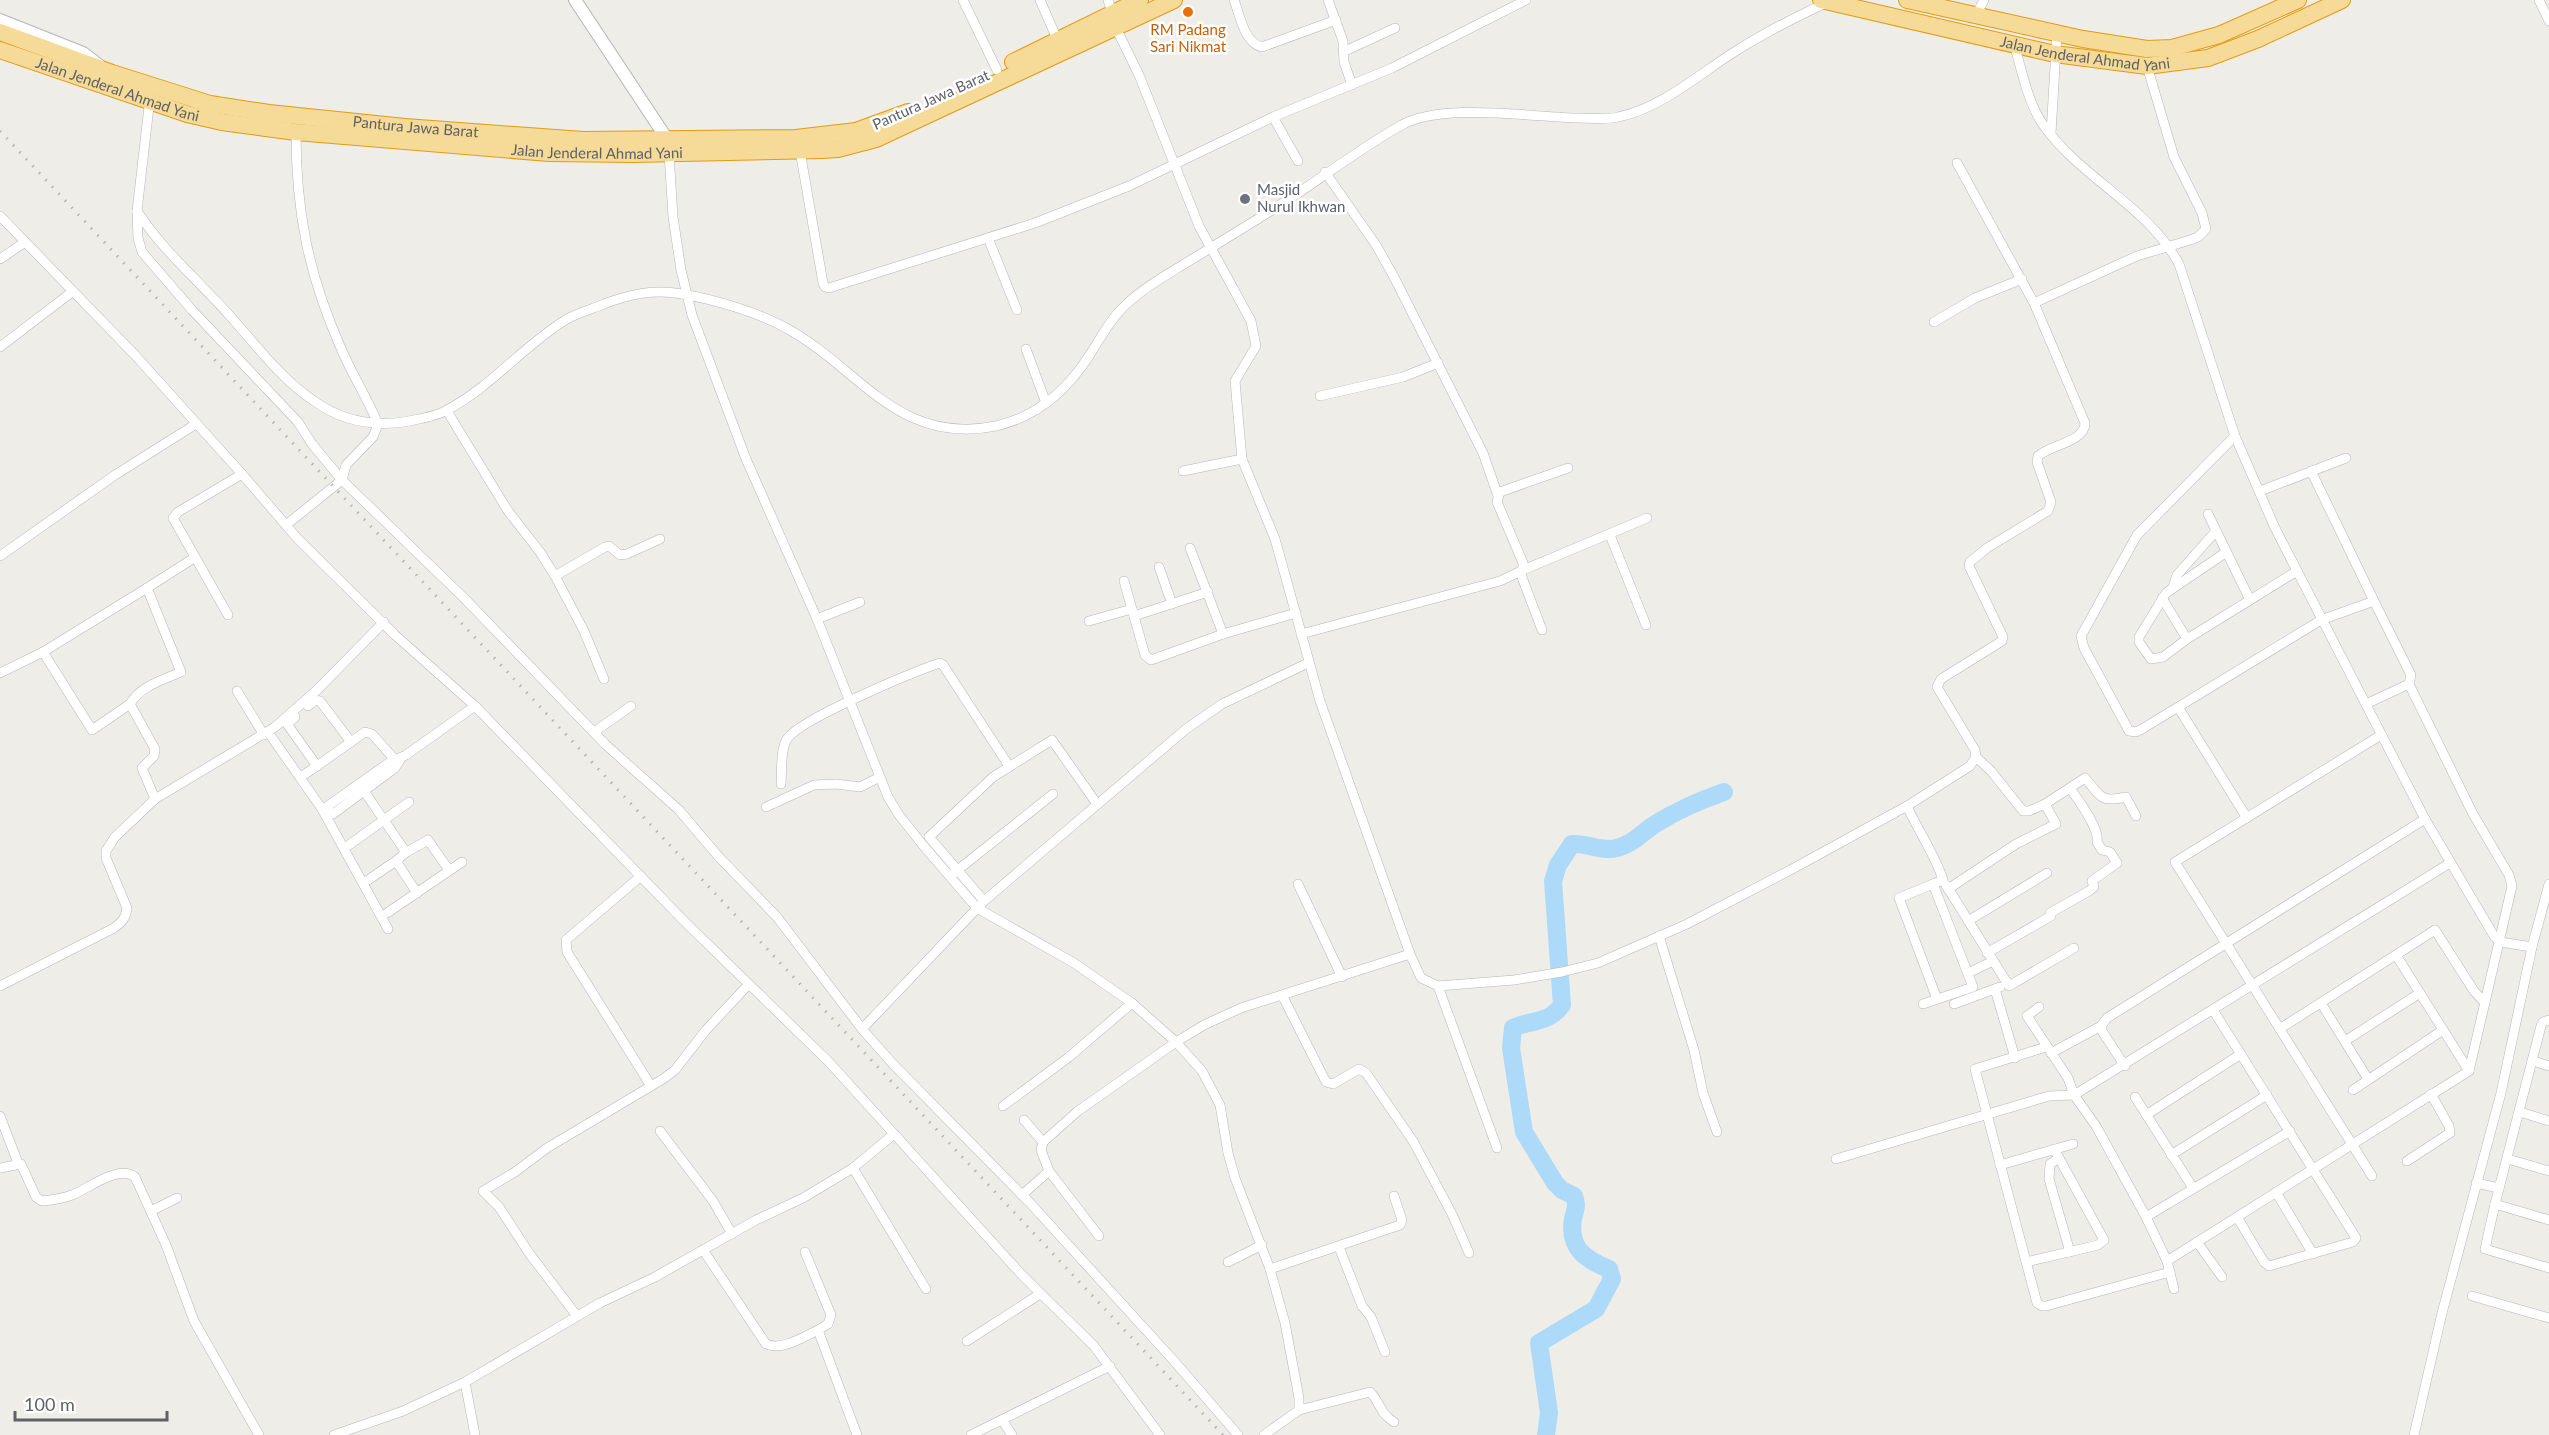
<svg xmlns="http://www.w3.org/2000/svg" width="2549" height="1435" font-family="Lato,sans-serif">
	<rect width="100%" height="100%" fill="#efede7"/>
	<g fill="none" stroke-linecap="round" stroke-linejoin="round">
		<path stroke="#addaf9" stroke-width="18" d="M1546,1435L1549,1413L1539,1343L1596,1309L1612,1279L1609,1269C1586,1260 1568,1248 1573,1219C1575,1209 1578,1207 1574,1196L1562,1190L1555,1183L1524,1132L1511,1048L1513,1028C1533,1019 1548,1024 1562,1005L1553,881L1558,865L1572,844C1588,843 1601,852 1617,848C1635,843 1642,832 1657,823C1678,810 1701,800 1724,792"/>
		<g stroke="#b4b7ba" stroke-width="10">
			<g id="street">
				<path d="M963,0L997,70"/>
				<path d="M1040,0L1057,39"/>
				<path d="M1108,0L1112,13"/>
				<path d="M1234,0C1240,15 1244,43 1262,47L1336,20"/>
				<path d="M1328,0L1343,41L1344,62L1352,85"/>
				<path d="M2539,0L2549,21"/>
				<path d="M1976,15L1984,0"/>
				<path d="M2014,44C2022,71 2028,104 2044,126C2082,179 2148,206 2179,264L2235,436L2275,528L2425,819L2494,936L2500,942L2532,947"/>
				<path d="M1345,51L1395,28"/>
				<path d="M150,98L137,211L138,238L142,252L192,310L298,422L312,444L342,480L464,598L606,745L679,810L718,856L777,917L862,1029L893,1064L1031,1204L1175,1362L1238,1435"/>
				<path d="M1273,117L1298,161"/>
				<path d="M2051,133L2057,33"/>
				<path d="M800,151L823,283L825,287L829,288L1035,223L1129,186L1273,117L1392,68L1526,0"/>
				<path d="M669,153L673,217L681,270L692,315L746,459L817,619L888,797L899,815L922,844L977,908L1074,963L1132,1003L1176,1042L1202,1071L1220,1105L1228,1153L1235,1178L1270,1269L1285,1323L1299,1398V1410L1264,1435"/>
				<path d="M1957,163L2034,303"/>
				<path d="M1325,172L1376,245L1394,277L1483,453L1498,496"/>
				<path d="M137,211C162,250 199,281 230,316C257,346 280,378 314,401C346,424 381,428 419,419C428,417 439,415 447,410C491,387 524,345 567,319C578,313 592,309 604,304C630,294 654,289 682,294C713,299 760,313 786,328C860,368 897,446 996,426C1036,417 1067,390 1089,356C1098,342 1106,327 1117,314C1134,294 1158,280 1181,266C1215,245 1249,225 1283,203C1322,178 1359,149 1400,126C1441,102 1529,117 1578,118C1591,118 1605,120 1618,117C1663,108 1701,72 1739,49C1768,31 1798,16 1828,2"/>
				<path d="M0,216L135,355L242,474L296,537L395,635L475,706L686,923L828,1061L1021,1274L1094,1346L1160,1435"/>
				<path d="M988,238L1017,310"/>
				<path d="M0,259L25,242"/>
				<path d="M1934,322L1975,298L2022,279"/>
				<path d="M0,347L72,292"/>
				<path d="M1026,349L1046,403"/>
				<path d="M1320,396L1403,377L1438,363"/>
				<path d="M447,411L508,511L540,552L555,576L584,631L604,679"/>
				<path d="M2235,436L2137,535L2081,636L2084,648L2129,731L2136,732L2142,729L2321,620L2374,601L2311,471"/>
				<path d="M1183,471L1242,459"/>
				<path d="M2260,491L2346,458"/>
				<path d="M2208,514L2250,600"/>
				<path d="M286,525L342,480L346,465L373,437L378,424C367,397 351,373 340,346C308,273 296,211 296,132"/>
				<path d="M1610,535L1646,625"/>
				<path d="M1190,548L1223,634"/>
				<path d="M2225,553L2166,593L2139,637V642L2151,659L2163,657L2187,639L2297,571"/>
				<path d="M0,556L115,475L196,424"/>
				<path d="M1159,567L1172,604"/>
				<path d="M1523,570L1647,518"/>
				<path d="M1520,572L1542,630"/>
				<path d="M555,576L605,547L609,546L620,555L627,554L660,539"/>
				<path d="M1124,581L1145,655L1151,660L1223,634L1296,613"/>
				<path d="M2173,587L2177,575L2216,531"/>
				<path d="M147,588L194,558"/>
				<path d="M2162,598L2187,639"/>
				<path d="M228,615L173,518L178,512L242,474"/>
				<path d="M1134,616L1208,592"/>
				<path d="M817,619L860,602"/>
				<path d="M1089,621L1132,609"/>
				<path d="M1301,634L1500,581L1523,570V563L1497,502L1500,492L1568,468"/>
				<path d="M43,652L92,730L130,704"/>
				<path d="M0,673L43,652L147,588L181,672C163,680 140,686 130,704L155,749L154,756L142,768L155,799"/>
				<path d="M237,691L264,735"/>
				<path d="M2366,704L2409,684L2411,675L2374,601"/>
				<path d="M308,706L315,700L320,701L351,742"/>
				<path d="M2178,707L2247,818"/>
				<path d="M295,717L287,724L317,766L365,732L372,734L397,762"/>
				<path d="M268,732L322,809L388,929"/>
				<path d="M594,732L631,706"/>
				<path d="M1976,757L1991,771L2023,811H2029L2045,804"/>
				<path d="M401,758L395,768L333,814L325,808L390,762L406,755L475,706"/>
				<path d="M305,774L317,766"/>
				<path d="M781,784C782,772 780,750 787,739C800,719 913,672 940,663L943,665L1009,766"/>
				<path d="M364,791L403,848L405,853L396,861L417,893"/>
				<path d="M1907,806C1918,831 1935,854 1943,880L1933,884L1973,987L1923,1004"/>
				<path d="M766,807L814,785L836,784L860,787L880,777"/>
				<path d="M349,845L409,802"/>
				<path d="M405,853L428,840L449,870"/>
				<path d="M954,873L1053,794"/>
				<path d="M641,876L566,940L567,952L651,1086"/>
				<path d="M368,880L396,861"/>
				<path d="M1298,884L1342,977"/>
				<path d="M1933,884L1899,898L1937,999"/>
				<path d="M1946,885L2009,986L2074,948"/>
				<path d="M1948,889L2016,844L2056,824L2045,804L2085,778C2101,796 2099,803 2126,797L2136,816"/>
				<path d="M984,901L929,837L993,777L1052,740L1097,804"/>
				<path d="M387,913L462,862"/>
				<path d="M1968,921L2047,873"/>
				<path d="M1659,936L1694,1050L1703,1093L1717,1132"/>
				<path d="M1987,953L2051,916L2050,913L2089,891L2094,887L2092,881L2117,863L2110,852L2102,850L2097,842C2100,828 2078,800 2070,788"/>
				<path d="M1410,954L1421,978L1438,986L1514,980L1562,972L1598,963L1687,924L1796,867L1907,806L1970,766L1976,757L1975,750L1937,687L1941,679L2002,641L2003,637L1969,566L1970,562L1987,548L2048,511L2051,502L2037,462L2038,456C2050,445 2085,442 2085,423L2034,303L2137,256L2190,240L2198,237L2206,229L2202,213L2174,157L2147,66"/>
				<path d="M2396,955L2469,1071"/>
				<path d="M1968,973L1993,961"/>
				<path d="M0,986L114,928C122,922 126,918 127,908L106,858V851L115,837L155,799L275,727L317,690L384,622"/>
				<path d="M1438,986L1497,1148"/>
				<path d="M1995,989L2015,1058"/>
				<path d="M1282,995L1326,1082L1333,1084L1359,1069L1366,1073L1413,1141L1452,1214L1469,1253"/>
				<path d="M2321,1003L2368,1079"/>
				<path d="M1954,1004L2000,987"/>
				<path d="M2039,1007L2027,1016L2068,1078L2074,1095L2096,1126L2146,1217L2167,1261L2174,1289"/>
				<path d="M2213,1010L2356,1238L2353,1242L2269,1266L2264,1262L2237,1217"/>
				<path d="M2549,1020L2543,1022L2541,1026L2495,1204L2549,1220"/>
				<path d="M2281,1028L2435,930L2474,991L2485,1003"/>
				<path d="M862,1029L984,901L1186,729L1222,704L1308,663"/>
				<path d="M2345,1041L2420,993"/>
				<path d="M2046,1047L1975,1069L2037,1303L2042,1306H2046L2170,1272"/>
				<path d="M2051,1053L2101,1026"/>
				<path d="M2533,1061L2549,1066"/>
				<path d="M2125,1066L2102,1031L2101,1026L2107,1018L2425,819"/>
				<path d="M2353,1090L2443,1030"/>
				<path d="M2135,1097L2193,1188"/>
				<path d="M1003,1106L1069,1057L1132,1003"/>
				<path d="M2520,1112L2549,1121"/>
				<path d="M2146,1115L2241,1054"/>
				<path d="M0,1116L18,1163"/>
				<path d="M1024,1120L1043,1142"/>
				<path d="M660,1131L713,1201L732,1234"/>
				<path d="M2171,1155L2267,1095"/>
				<path d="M2059,1158L2050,1164L2049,1179L2070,1252"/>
				<path d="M1836,1159L2049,1096L2074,1095L2450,863"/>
				<path d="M2508,1159L2549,1171"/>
				<path d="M2407,1161L2450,1133L2449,1126L2431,1094"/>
				<path d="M2000,1165L2073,1144"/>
				<path d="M0,1168L21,1164L36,1197L42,1201C52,1200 62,1199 72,1195C88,1189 118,1164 135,1177L166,1245L194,1321L259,1435"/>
				<path d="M853,1168L926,1289"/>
				<path d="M1049,1171L1099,1236"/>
				<path d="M2372,1176L2175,862L2381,735"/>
				<path d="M2476,1183L2499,1188"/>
				<path d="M2276,1192L2313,1254"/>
				<path d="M1022,1195L1049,1171L1041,1150L1043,1142L1078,1111L1176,1042L1204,1025L1241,1008L1410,954L1320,701L1275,539L1242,459L1235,381L1256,346L1251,321L1199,226L1139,75L1115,26"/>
				<path d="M2495,1204L2485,1249L2549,1268"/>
				<path d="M151,1211L177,1198"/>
				<path d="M2146,1217L2290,1131"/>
				<path d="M2197,1242L2222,1277"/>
				<path d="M1339,1247L1362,1306L1371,1317L1385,1352"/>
				<path d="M703,1250L766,1344C782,1351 803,1337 818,1330L857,1435"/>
				<path d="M805,1252L831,1315L828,1324L818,1330"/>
				<path d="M2167,1261L2469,1071L2512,886L2509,875L2473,814L2409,684"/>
				<path d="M1228,1262L1262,1245"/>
				<path d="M2026,1262L2098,1245L2104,1240L2054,1149"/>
				<path d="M1270,1269L1400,1225L1402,1220L1394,1196"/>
				<path d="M2472,1296L2549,1318"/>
				<path d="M577,1316L529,1253L499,1207L483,1191L515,1172L547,1148L663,1079L675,1070L706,1030L748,985"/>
				<path d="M967,1341L1040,1294"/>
				<path d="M465,1382L475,1435"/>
				<path d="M1299,1410L1370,1392C1380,1401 1379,1413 1394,1422"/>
				<path d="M1002,1420L1012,1435"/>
				<path d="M334,1435L403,1411L465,1382L600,1303L655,1277L756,1220L803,1198L853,1168L894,1134"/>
				<path d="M971,1435L1110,1366"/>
				<path d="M2414,1435L2442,1313L2501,1093L2532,947L2549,884"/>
			</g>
		</g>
		<g stroke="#b3b6ba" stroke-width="14">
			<g id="secondary">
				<path d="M575,0L667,139"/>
				<path d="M0,20L83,53L100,66"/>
			</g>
		</g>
		<g stroke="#e49b12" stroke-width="18">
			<g id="highway">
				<path id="s1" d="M1821,0L2055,54L2147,66L2208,58L2258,39L2342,0"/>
				<path d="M1907,0L2083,39L2147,49L2172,48L2219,35L2298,0"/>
				<path id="s2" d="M0,32L112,73L210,104L269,113L405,127L583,140L796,138L856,131L908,112"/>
				<path id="s3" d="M0,50L187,114L222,122L296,132L549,153L633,154L822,150L838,149L876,139L1174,0"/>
				<path d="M1013,62L1140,0"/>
			</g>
		</g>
		<use href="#street" stroke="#fff" stroke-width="9"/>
		<use href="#secondary" stroke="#fff" stroke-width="12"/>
		<use href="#highway" stroke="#f5da98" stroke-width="16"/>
		<path stroke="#b4b5b6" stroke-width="3" stroke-dasharray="1.5 8" stroke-linecap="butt" d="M0,131L1223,1435"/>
	</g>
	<circle fill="#e8710a" stroke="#fff" stroke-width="2" cx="1188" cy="12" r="6"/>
	<circle fill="#6b7280" stroke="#fff" stroke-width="2" cx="1245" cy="199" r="6"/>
	<g text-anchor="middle" stroke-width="5" stroke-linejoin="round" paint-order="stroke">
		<g font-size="15" fill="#c56008" stroke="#fff">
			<text x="1188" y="35">RM Padang<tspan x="1188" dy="17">Sari Nikmat</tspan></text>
		</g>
		<g font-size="15" fill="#5e6266" stroke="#fff">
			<text dy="5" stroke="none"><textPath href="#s1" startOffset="270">Jalan Jenderal Ahmad Yani</textPath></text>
			<text dy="5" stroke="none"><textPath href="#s3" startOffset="124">Jalan Jenderal Ahmad Yani</textPath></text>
			<text transform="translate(931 100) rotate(-24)" y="5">Pantura Jawa Barat</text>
			<text dy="5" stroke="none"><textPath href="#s2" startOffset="429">Pantura Jawa Barat</textPath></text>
			<text dy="5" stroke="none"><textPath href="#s3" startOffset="610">Jalan Jenderal Ahmad Yani</textPath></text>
		</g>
		<g font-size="15" fill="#5b616d" stroke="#fff" text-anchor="start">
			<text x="1257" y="195">Masjid<tspan x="1257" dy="17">Nurul Ikhwan</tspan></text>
		</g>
	</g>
	<path d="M15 1411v9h152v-9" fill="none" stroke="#5e6266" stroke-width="3"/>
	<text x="24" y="1411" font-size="18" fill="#5e6266" stroke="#ffffff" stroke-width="4.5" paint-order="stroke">100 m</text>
</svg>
